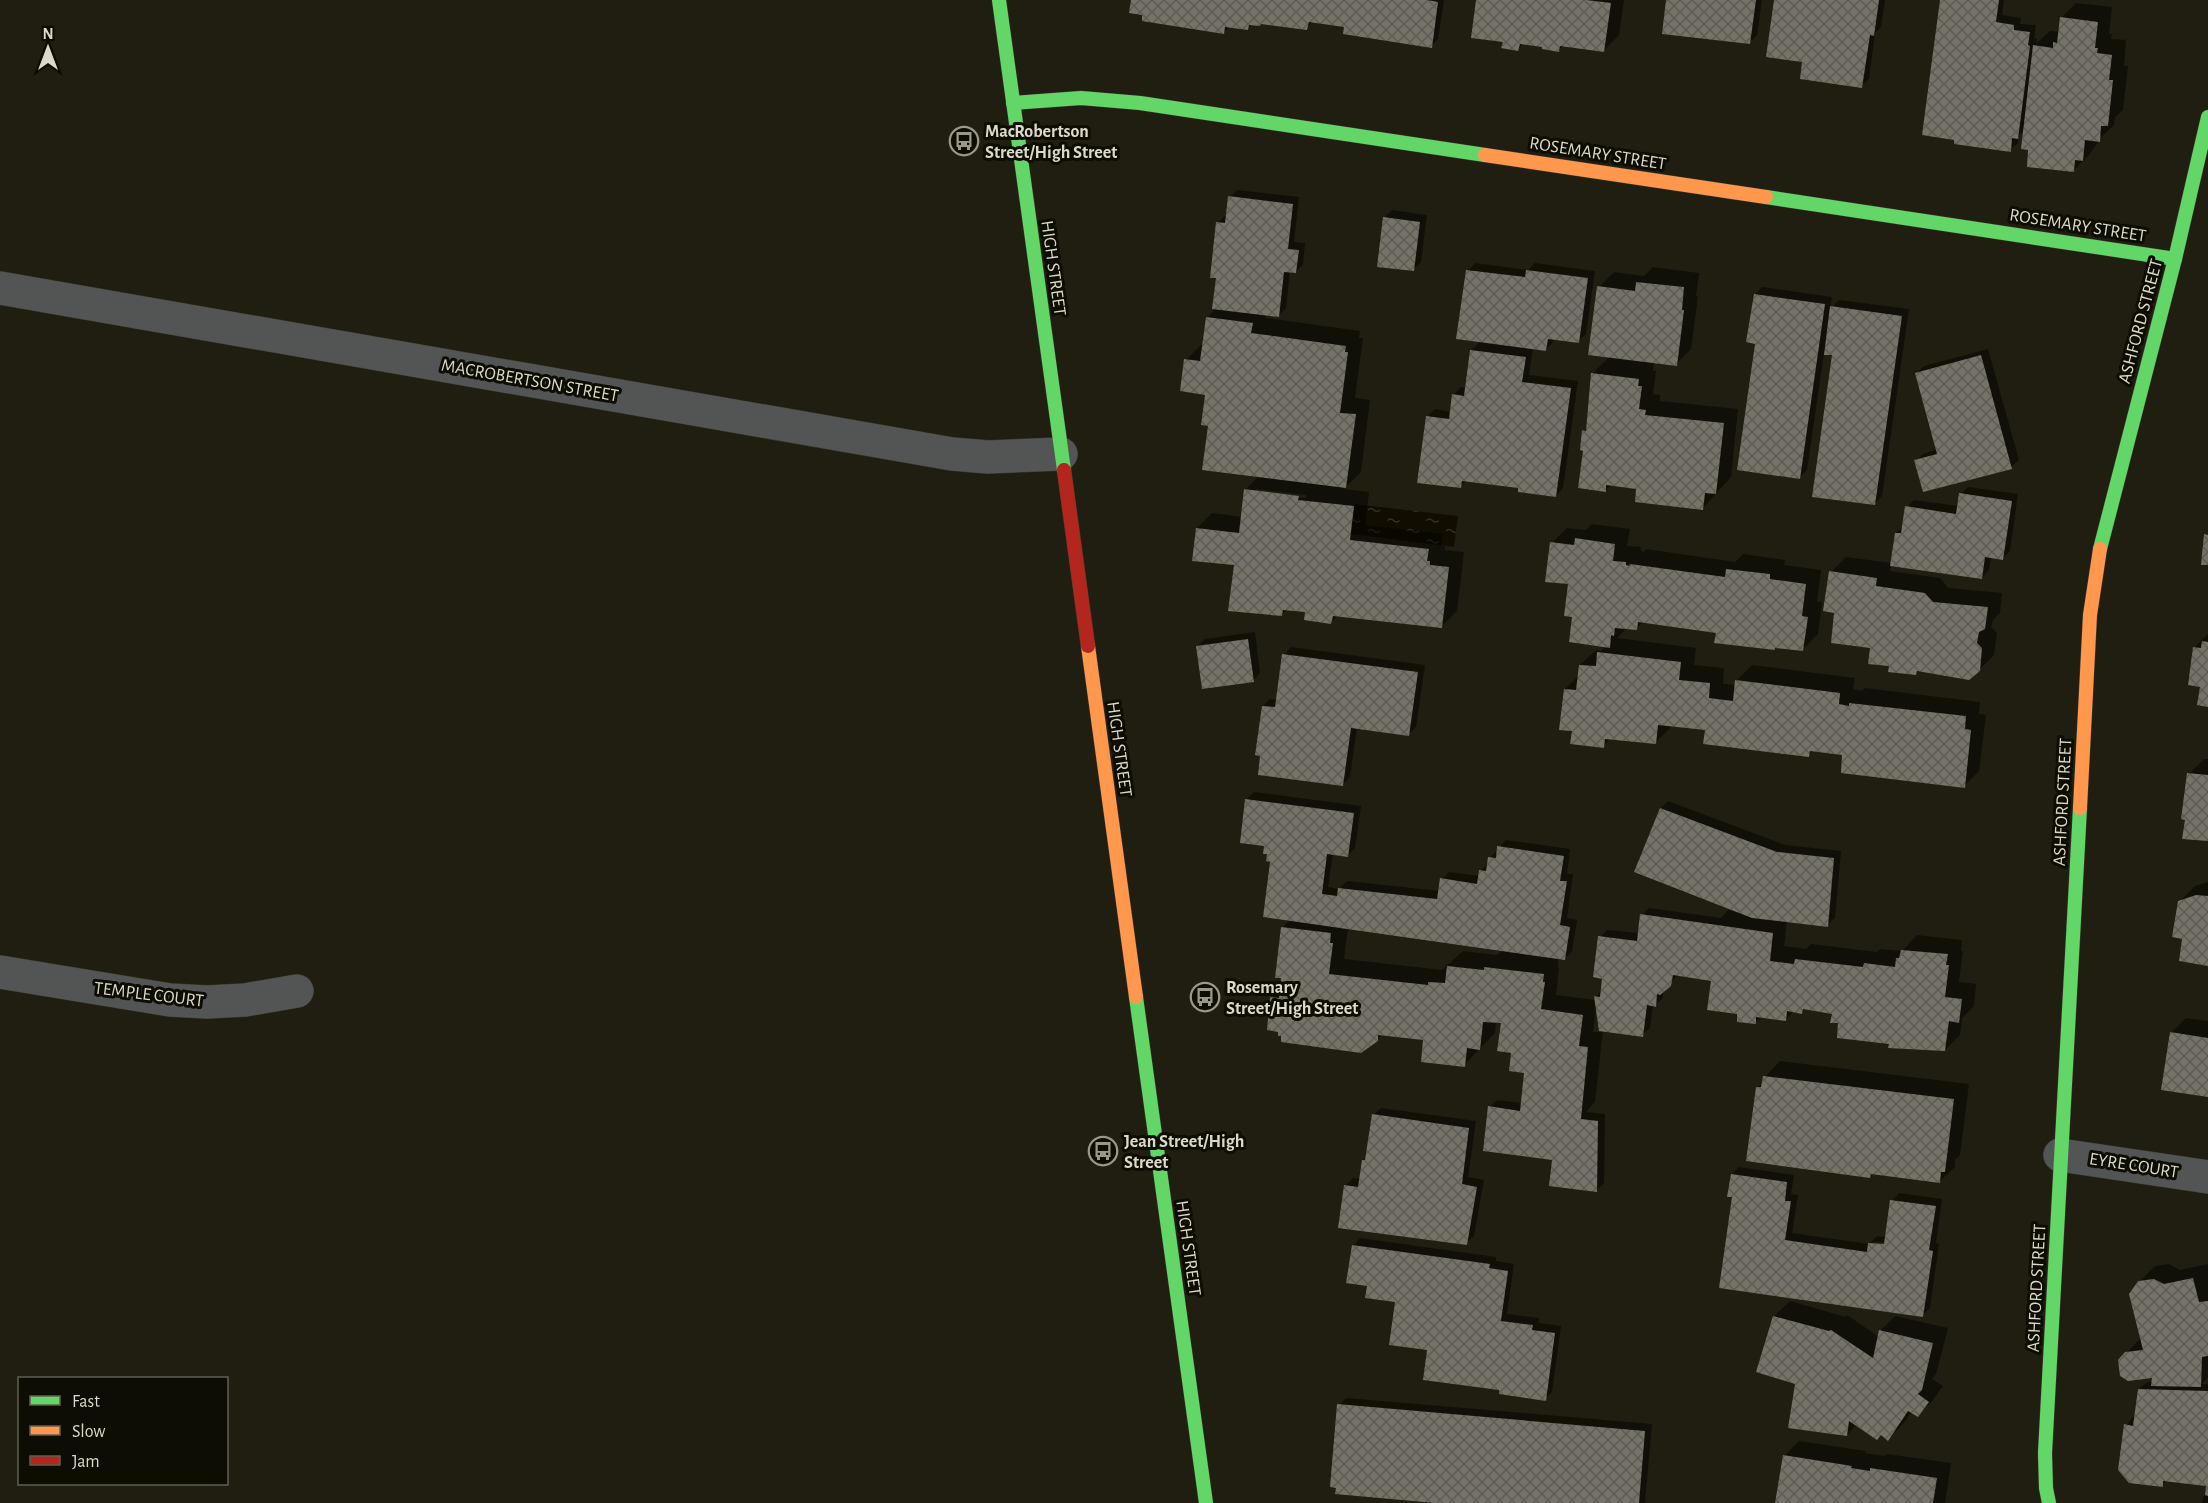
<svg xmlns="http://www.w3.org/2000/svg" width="2208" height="1503" font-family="'Alegreya Sans',sans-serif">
	<defs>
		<pattern id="water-ripples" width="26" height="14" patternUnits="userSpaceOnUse" patternTransform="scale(1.5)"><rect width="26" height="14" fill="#110e01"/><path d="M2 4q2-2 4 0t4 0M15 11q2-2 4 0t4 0" fill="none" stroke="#333025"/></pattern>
		<pattern id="building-cross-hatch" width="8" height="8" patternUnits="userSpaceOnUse" patternTransform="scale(1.5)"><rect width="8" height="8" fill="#757367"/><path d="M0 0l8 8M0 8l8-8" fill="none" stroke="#5e5c54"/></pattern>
	</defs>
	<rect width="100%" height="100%" fill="#201e10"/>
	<path fill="url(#water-ripples)" d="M1355,504L1458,516L1454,547L1351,534Z"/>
	<g fill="#0007" fill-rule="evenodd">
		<path d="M1133,0H1444L1438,39L1431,46L1346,26L1313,21L1307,28L1262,22L1253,24L1247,29L1230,26L1224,32L1144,13Z"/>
		<path d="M1477,0H1624L1619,35L1604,50L1564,45L1559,50L1543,45L1524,43L1518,49L1504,41Z"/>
		<path d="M1667,0H1762L1757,35L1750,42Z"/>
		<path d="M1775,0H1885L1881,27L1875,33L1869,79L1861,86L1804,60Z"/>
		<path d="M1942,0H2004L2002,15L2021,18L2020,24L2036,25L2034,38L2037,39L2036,44L2050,31L2060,32L2061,18L2076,3L2112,7L2109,34H2112L2111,39L2126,40L2124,66H2128L2123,110L2115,117L2114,125L2098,140L2097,144L2089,155L2074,170L2030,149L2025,130L2018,136V143L2010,150Z"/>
		<path d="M1237,190L1299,197L1294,242L1305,243L1303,264L1296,272L1290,271L1286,308L1279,315L1266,314V318L1360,331L1359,338H1363L1355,398L1370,400L1361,472L1344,489L1369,492L1365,525L1443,534L1441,546H1445V550L1464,552L1457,611L1442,626L1338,615L1331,622L1307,611L1287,609L1281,615L1235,564L1197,528L1212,513L1242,517L1245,490L1259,476L1210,425L1207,393L1186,360L1201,345H1203L1207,318L1216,308L1217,223L1225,216H1228L1230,197ZM1256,489L1306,495V498L1256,492Z"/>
		<path d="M1392,210L1427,215L1421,262L1414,269L1385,217Z"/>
		<path d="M1475,263L1528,270L1535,263L1595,271L1586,334L1578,341L1554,338L1553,342L1546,350L1533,348L1529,375L1578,381L1563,488L1556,496L1519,487L1467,480L1460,487L1427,417L1435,409L1451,412L1453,395L1461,387L1466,388L1472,350L1481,341L1468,271Z"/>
		<path d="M1653,267L1699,273L1696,296H1698L1691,349L1676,364L1654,362L1653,371H1656L1653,394L1660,395V401L1738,409L1731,477L1703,508L1638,488L1612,484L1605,491L1585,449L1584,431L1588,426L1593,373L1610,356L1599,287L1614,272L1644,276Z"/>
		<path d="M1762,287L1832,297L1830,309L1839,300L1909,309L1882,496L1875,503L1834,354L1824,353L1807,470L1799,478L1757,343L1755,295Z"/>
		<path d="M1988,349L2019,460L2011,467L1916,461L1923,454L1938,449L1917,373L1924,366Z"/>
		<path d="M1968,487L2018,494L2010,551L2003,558L1991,557L1989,570L1982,578L1891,565L1890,571L1940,578L1948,588L2002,593L2000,613L1993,620L1991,627L1997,633L1994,655L1979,670H1920L1916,674L1891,665L1836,612L1831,572L1846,557L1892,563L1896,533L1904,526L1907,507L1914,500L1959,506L1961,494Z"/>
		<path d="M1592,524L1630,529L1627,546L1641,547V550L1644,552L1646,549L1735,562L1743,554L1785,560L1784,565L1821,570L1817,602H1822L1818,634L1803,649L1717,631L1644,621L1636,629L1625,627L1624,631L1617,638L1696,648L1694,665L1724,668L1723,684L1736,685L1737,680L1752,665L1855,678L1853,689L1862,691L1865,688L1980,702L1979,714L1986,715L1979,771L1964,786L1844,754L1814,750L1808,755L1706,729L1671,725L1670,728L1655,743L1611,738L1603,746L1574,730L1565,689L1579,675L1580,665L1596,650L1601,651L1606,646L1573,616L1570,583L1552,543L1567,528L1586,530Z"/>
		<path d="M1255,632L1260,673L1253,681L1197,646L1205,639Z"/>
		<path d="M2208,634V705L2202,686L2195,647Z"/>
		<path d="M1291,647L1425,665L1416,727L1408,735L1357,727L1350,777L1343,785L1263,706L1270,699L1278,700L1284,655Z"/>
		<path d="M2204,759H2208V840L2189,774Z"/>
		<path d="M1254,792L1361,806L1355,848L1348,855L1333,853L1328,887L1339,889L1347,881L1440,891L1442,879L1449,872L1480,876L1481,871L1488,863L1490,858L1506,840L1570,849L1567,874H1573L1567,918L1577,920L1572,951L1565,959L1558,958V967H1559L1556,995L1596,1000V997L1602,990L1604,978L1600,937L1607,930L1639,933L1642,915L1649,908L1721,918L1728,910L1737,912L1661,808L1668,801L1785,845L1841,851L1835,918L1827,925L1787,920L1784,946L1806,949L1811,944L1877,952L1880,949L1902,951L1917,935L1962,940L1961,951H1963L1959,982L1976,984L1974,1006L1962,1018L1960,1035L1945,1050L1891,1043L1840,1022L1833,1012L1806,1008L1802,1012L1794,1011L1786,1019L1762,1016L1755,1023L1739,1012L1712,979L1679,974L1663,990V998L1655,1005H1653L1650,1028L1642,1035L1603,1030L1595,1102L1586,1112L1605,1114L1604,1183L1597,1190L1490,1107L1497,1100L1522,1103L1526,1072L1512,1052L1502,1022L1496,1021L1495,1033L1464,1065L1425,1038L1383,1034L1377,1039L1283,1034L1272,998L1281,988L1282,928L1291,919L1266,845L1242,842L1247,799ZM1348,927L1503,950L1497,955L1463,951L1442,970L1344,959ZM1596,1008H1597L1601,1032H1593Z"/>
		<path d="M2208,882V964L2184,938L2179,902L2195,886Z"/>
		<path d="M2186,1018L2208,1021V1095L2171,1033Z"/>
		<path d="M1780,1061L1969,1084L1960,1155L1955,1160V1167L1939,1182L1873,1173L1870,1176L1758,1087L1764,1081L1765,1077Z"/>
		<path d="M1381,1108L1476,1121L1468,1177L1484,1180L1474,1236L1466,1243L1345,1186L1353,1178L1361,1179L1363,1160L1367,1157L1373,1115Z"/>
		<path d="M1739,1167L1794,1175L1791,1194L1798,1195L1792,1233L1869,1244L1877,1236L1886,1237L1892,1201L1899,1193L1942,1199L1936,1243L1939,1244L1930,1308L1922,1316L1721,1286L1734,1196L1732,1174ZM1874,1242L1891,1243V1246L1874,1245Z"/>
		<path d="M1360,1238L1496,1257V1261L1514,1264L1507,1314L1539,1318V1323L1561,1326L1552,1392L1545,1399L1501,1389L1429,1349L1397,1301L1369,1285L1353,1246Z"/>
		<path d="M2169,1264L2180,1270L2208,1264V1377L2202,1384H2208V1485L2167,1480L2162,1485L2126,1425L2133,1417L2135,1418L2139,1389L2147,1382H2153V1376L2126,1353L2141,1338L2139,1282L2155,1266Z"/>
		<path d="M1790,1301L1846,1317L1847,1315L1879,1337L1880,1331L1895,1316L1948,1328L1936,1374L1932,1379L1943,1386L1933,1400L1918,1415L1912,1411L1903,1424L1888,1439L1881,1434L1857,1424L1847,1435L1797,1383L1758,1371L1774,1316Z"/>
		<path d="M1346,1398L1652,1424L1645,1503H1452L1339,1405Z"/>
		<path d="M1799,1441L1866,1451L1865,1453L1885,1456L1887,1454L1951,1463L1945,1503H1777L1784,1456Z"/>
		<path d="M2208,1485V1503H2202L2203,1497L2207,1493Z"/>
	</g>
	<g fill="url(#building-cross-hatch)">
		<path d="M1131,0H1427L1438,2L1432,48L1343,34L1344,27L1309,22L1307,30L1261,24L1260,26L1249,25L1248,30L1225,27L1224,34L1142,21V15L1129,13Z"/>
		<path d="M1476,0H1586L1611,3L1604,52L1560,46L1559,52L1542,49V47L1520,44L1518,51L1501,48L1503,42L1471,38Z"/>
		<path d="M1666,0H1756L1750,44L1662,34Z"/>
		<path d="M1774,0H1879L1874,36L1870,35L1862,88L1800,79L1802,62L1766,57Z"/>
		<path d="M1940,0H1999L1996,22L2014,25V30L2030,32L2028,45L2030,46L2018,139L2012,138L2011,152L1954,144V140L1922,135Z"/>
		<path d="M2060,17L2098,22L2095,48H2098L2097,53L2112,55L2109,80H2113L2108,126H2101L2100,142L2085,140L2083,161L2075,160L2074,172L2027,167L2028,150L2021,149L2033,45L2053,48V42L2057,43Z"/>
		<path d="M1228,196L1293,204L1288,249L1299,250L1296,273L1284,272L1279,317L1212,309L1216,278H1210L1216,222L1225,223Z"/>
		<path d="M1383,217L1420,222L1414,271L1377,267Z"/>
		<path d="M1466,270L1525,277L1526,270L1588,278L1579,343L1548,339L1546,351L1456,339Z"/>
		<path d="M1636,282L1684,287L1682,310H1684L1677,366L1588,355L1597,286L1635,291Z"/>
		<path d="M1754,294L1825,304L1800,479L1737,470L1755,344L1746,342Z"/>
		<path d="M1830,306L1902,316L1875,505L1812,497L1832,355H1824Z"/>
		<path d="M1206,317L1253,323L1251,333L1346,346L1345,352H1348L1340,413L1356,414L1346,488L1202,470L1208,426L1201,425L1205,395L1180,391L1184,359L1200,361Z"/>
		<path d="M1470,350L1526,357L1522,382L1571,388L1556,497L1518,492V488L1462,481L1461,488L1417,483L1426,416L1449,419L1452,394L1464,396Z"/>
		<path d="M1981,355L2012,469L1923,492L1914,460L1937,454L1915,373Z"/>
		<path d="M1591,373L1639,379L1638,386H1642L1639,409L1646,410L1645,415L1724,423L1716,494L1705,493L1703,510L1635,502L1636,489L1606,485V492L1578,488L1583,451L1580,450L1582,430L1586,431Z"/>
		<path d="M1244,489L1299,496L1298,500L1354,506L1350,540L1429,549L1427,561H1430V565L1449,567L1442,628L1333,616L1331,624L1304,620L1305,612L1283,610L1282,616L1228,611L1234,565L1192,561L1196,528L1239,533Z"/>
		<path d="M1959,493L2012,501L2003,560L1985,557L1982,579L1890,566L1895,533H1901L1905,506L1956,514Z"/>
		<path d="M2204,534L2208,535V565H2201Z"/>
		<path d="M1575,538L1615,544L1613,561L1626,562V565L1629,566L1630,564L1725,577L1726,569L1770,574V579L1806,584L1802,616L1808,617L1803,651L1775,648V650L1714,643L1716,633L1638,622L1637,630L1615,628L1614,636L1611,635L1610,648L1569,642L1572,617L1564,616L1568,584L1545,582L1550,542L1574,545Z"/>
		<path d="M1829,571L1877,578L1876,586L1925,593L1933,602L1988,607L1985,629L1979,632L1977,643L1982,648L1980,671L1969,680L1917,671L1916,675L1888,672L1889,666L1868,664L1870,648L1831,643L1834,613L1823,611Z"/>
		<path d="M1248,639L1254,682L1202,689L1196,646Z"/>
		<path d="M2202,641L2208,642V707L2197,705L2200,687L2188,685L2193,647L2201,648Z"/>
		<path d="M1597,652L1681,662L1679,680L1710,683L1709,698L1733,701L1735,680L1840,693L1839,704L1849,706V703L1966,716L1965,729L1971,730L1965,788L1841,773L1842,755L1810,751L1809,757L1703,744L1705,730L1658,725L1656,744L1605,739L1604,748L1570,744L1572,731L1559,730L1564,689L1576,690L1579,665L1596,666Z"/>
		<path d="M1282,654L1418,672L1409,736L1351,728L1343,786L1258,775L1260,756L1255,755L1262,706L1275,707Z"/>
		<path d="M2187,773L2208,775V841L2182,839L2185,820L2181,819Z"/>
		<path d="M1245,799L1354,813L1348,857L1327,854L1322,894L1337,896L1338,888L1437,899L1440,878L1477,884L1479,870L1486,871L1488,857L1496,858L1497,846L1564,856L1560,881H1567L1560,925L1570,927L1565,960L1263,917L1270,862L1266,861L1267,854H1263L1264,846L1240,843Z"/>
		<path d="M1660,808L1777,852L1834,858L1828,927L1752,918L1634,872Z"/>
		<path d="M2196,895L2208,896V966L2179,961L2182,939L2172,937L2178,901Z"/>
		<path d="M1640,914L1773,933L1770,961L1794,964L1795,959L1863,967L1864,963L1895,967L1896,958H1899L1901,950L1948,954L1946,965H1949L1945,997L1962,999L1959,1023L1949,1021L1945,1051L1888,1048L1889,1044L1837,1038L1838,1023H1830L1832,1014L1803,1009L1802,1014L1787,1011L1786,1021L1756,1017V1024L1737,1022V1014L1707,1010L1711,981L1673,975L1671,986L1660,995L1657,994L1656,1007L1647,1005L1643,1037L1599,1031L1594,996L1600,997L1602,979L1593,977L1598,936L1637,941Z"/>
		<path d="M1281,927L1331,933L1330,943H1333L1329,974L1428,985V982L1445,983L1447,966L1484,970V967L1544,974L1543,982H1545L1541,1009L1583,1015L1579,1046L1588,1047L1581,1119L1598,1121L1597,1192L1549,1186L1552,1160L1483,1151L1488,1106L1520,1111L1524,1073L1509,1071L1511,1053L1497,1051L1501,1023L1483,1022L1480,1050L1467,1048L1465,1067L1421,1062L1423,1040L1378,1035V1041L1361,1053L1281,1042V1036H1278V1032L1267,1030L1270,997L1279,998L1281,978H1275Z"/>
		<path d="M2170,1032L2208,1038V1097L2161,1090Z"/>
		<path d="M1763,1076L1954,1099L1945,1172H1941L1940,1183L1871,1174L1870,1178L1746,1161L1756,1087H1761Z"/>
		<path d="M1372,1114L1469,1128L1462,1184L1477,1187L1467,1245L1338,1228L1344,1185L1358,1187L1362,1160H1365Z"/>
		<path d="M1731,1174L1787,1182L1785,1201H1791L1785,1240L1867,1252L1868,1243L1884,1244L1890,1200L1936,1206L1929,1250L1933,1251L1923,1317L1719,1288L1732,1197H1727Z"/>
		<path d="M1352,1245L1490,1264L1489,1268L1508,1271L1501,1321L1533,1325L1532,1330L1555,1333L1546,1401L1499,1394V1390L1423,1380L1427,1350L1389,1345L1395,1302L1365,1298L1367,1286L1346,1283Z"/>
		<path d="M2193,1278L2199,1302L2208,1301V1356L2202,1357L2201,1387L2151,1386L2152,1378L2128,1381L2120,1376L2118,1360L2125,1352L2143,1350L2129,1294L2138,1281L2154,1279L2164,1284Z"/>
		<path d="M1773,1316L1829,1331L1831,1330L1873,1358L1879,1330L1933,1343L1922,1390L1918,1394L1929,1402L1918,1417L1908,1411L1888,1441L1881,1435L1877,1440L1849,1421L1847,1436L1788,1428L1795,1384L1756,1372Z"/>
		<path d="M2138,1389L2208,1391V1496L2205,1495L2206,1486L2163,1481V1487L2129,1483L2118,1470L2124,1424L2133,1426Z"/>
		<path d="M1337,1404L1645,1431L1639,1503H1435L1335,1494L1336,1488L1330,1487Z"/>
		<path d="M1783,1455L1852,1466L1851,1468L1870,1471V1468L1937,1478L1933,1503H1775Z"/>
	</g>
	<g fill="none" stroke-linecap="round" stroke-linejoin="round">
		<g stroke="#3c3b2f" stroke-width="34">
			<g id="street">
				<path d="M0,288L952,454L988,457L1061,454"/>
				<path d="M0,972L170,1000L207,1002L245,1000L297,991"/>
				<path d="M2060,1155L2208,1177"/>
			</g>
		</g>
		<g stroke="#3c3b2f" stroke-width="15">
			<g id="fast">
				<path d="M999,0L1064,470"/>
				<path d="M1013,103L1081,98L1140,103L1485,155"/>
				<path d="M1766,197L2175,259"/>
				<path d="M2100,549L2175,259L2208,117"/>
				<path d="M1136,997L1206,1503"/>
				<path d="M2049,1503L2046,1488L2045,1453L2080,808"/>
			</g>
		</g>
		<g stroke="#3c3b2f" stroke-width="15">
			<g id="slow">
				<path d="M1485,155L1766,197"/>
				<path d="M1088,646L1136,997"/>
				<path d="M2080,808L2090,615L2100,549"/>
			</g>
		</g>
		<g stroke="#3c3b2f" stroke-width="15">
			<path id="jam" d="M1064,470L1088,646"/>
		</g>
		<use href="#street" stroke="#525554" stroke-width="33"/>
		<use href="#fast" stroke="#63d668" stroke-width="14"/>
		<use href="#slow" stroke="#ff974d" stroke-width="14"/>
		<use href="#jam" stroke="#b3261e" stroke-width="14"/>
	</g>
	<defs>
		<g id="bus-ring" transform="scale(1.5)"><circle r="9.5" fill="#0e0d03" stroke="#9a9888" stroke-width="1.5"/><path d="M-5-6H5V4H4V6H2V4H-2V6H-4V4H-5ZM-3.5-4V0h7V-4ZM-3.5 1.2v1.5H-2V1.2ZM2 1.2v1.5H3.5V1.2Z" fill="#9a9888"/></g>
	</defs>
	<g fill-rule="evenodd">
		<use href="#bus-ring" x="964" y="141"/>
		<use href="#bus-ring" x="1205" y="997"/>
		<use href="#bus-ring" x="1103" y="1151"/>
	</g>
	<g text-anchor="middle" stroke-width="6" stroke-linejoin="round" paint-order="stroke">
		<g font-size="18" font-weight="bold" fill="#dbd9c9" stroke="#0e0d03" text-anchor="start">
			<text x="985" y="137">MacRobertson<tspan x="985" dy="21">Street/High Street</tspan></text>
			<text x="1226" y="993">Rosemary<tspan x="1226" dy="21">Street/High Street</tspan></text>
			<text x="1124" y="1147">Jean Street/High<tspan x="1124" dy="21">Street</tspan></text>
		</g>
		<g font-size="18" fill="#dbd9c9" stroke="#0e0d03">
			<text transform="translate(1598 153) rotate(9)" y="6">ROSEMARY STREET</text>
			<text transform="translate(2078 225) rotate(9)" y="6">ROSEMARY STREET</text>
			<text transform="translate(1054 268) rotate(82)" y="6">HIGH STREET</text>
			<text transform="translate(2140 321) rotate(-75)" y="6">ASHFORD STREET</text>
			<text transform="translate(530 380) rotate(10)" y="6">MACROBERTSON STREET</text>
			<text transform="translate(1120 749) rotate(82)" y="6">HIGH STREET</text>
			<text transform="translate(2062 802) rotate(-87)" y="6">ASHFORD STREET</text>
			<text transform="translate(149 994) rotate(7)" y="6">TEMPLE COURT</text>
			<text transform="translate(2134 1165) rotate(9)" y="6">EYRE COURT</text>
			<text transform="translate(1189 1248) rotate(82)" y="6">HIGH STREET</text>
			<text transform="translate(2036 1288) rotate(-87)" y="6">ASHFORD STREET</text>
		</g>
	</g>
	<rect x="18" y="1377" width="210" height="108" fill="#0e0d03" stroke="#605f52" stroke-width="1.5"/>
	<rect x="30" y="1396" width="30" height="9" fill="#63d668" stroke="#605f52" stroke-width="1.5"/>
	<text x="72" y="1407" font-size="18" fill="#dbd9c9">Fast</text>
	<rect x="30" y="1426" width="30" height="9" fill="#ff974d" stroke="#605f52" stroke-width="1.5"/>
	<text x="72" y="1437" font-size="18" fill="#dbd9c9">Slow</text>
	<rect x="30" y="1456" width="30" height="9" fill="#b3261e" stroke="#605f52" stroke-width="1.5"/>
	<text x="72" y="1467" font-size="18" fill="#dbd9c9">Jam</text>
	<g transform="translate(48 48)" stroke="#0e0d03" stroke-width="4.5" paint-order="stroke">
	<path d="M0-4.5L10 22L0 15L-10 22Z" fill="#dbd9c9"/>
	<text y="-9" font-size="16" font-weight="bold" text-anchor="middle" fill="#dbd9c9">N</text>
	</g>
</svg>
